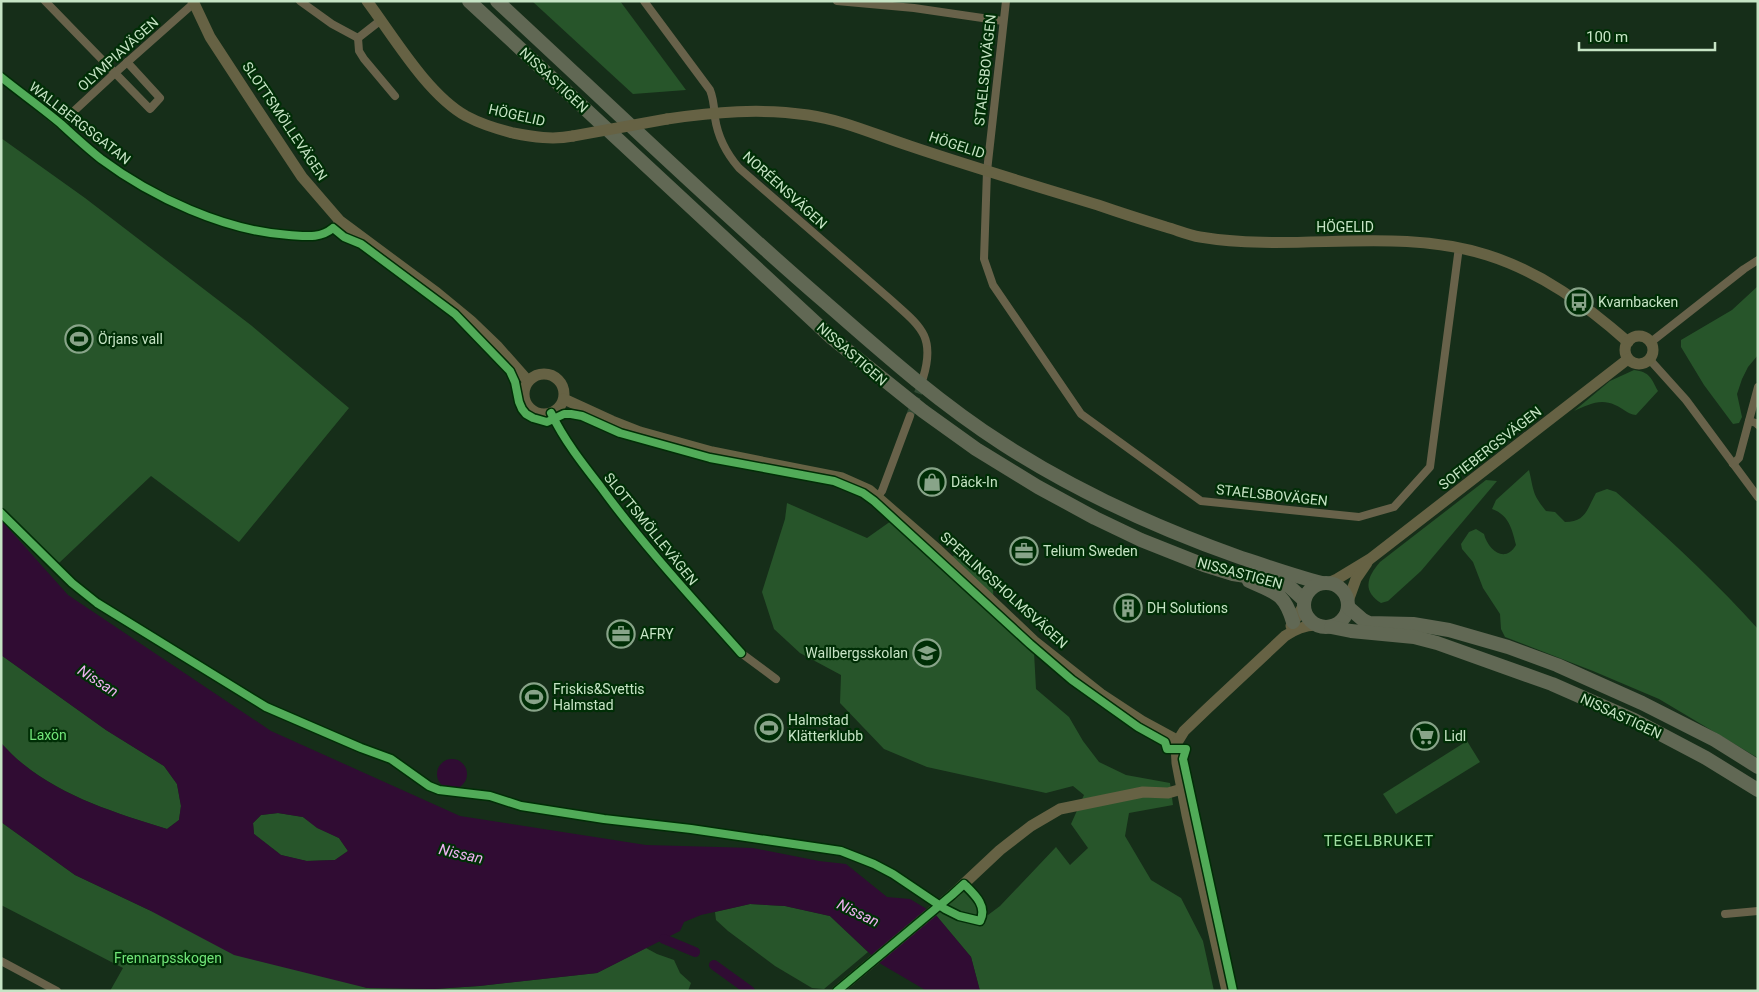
<svg xmlns="http://www.w3.org/2000/svg" width="1759" height="992" font-family="Roboto,sans-serif">
	<rect width="100%" height="100%" fill="#162e19"/>
	<g fill="#27552a">
		<path d="M532,1H620L686,90L633,94Z"/>
		<path d="M1,138L85,198L252,326L349,408L239,542L151,476L59,563L19,530L1,508Z"/>
		<path d="M1758,286V355L1748,367L1742,379L1737,394L1742,417L1739,423L1733,424L1704,385L1681,347V340L1732,310Z"/>
		<path d="M1634,370C1650,372 1651,378 1658,391L1636,415C1627,414 1623,408 1615,405C1600,398 1588,405 1574,411L1610,381Z"/>
		<path d="M1529,470C1534,491 1532,494 1546,511L1555,512L1565,522C1586,522 1587,509 1596,493L1607,489L1616,492C1665,535 1714,580 1758,629V758L1659,699L1593,671L1505,637L1501,629L1500,614L1483,588L1473,562L1462,549L1461,544L1469,532L1476,529L1484,534C1488,550 1505,564 1516,545C1512,529 1509,515 1492,509L1496,500Z"/>
		<path d="M1486,480L1497,481L1421,571L1388,601L1381,603C1362,591 1367,577 1380,562Z"/>
		<path d="M787,503L867,538L891,521L936,560L960,554L993,587L994,618L1034,652L1036,689L1069,717L1083,741L1099,762L1126,775L1170,783L1173,805L1129,813L1125,836L1151,880L1181,898L1203,941L1214,991H980L971,957L935,914L964,890L988,915L1000,906L1056,847L1070,865L1088,848L1071,824L1084,795L1073,786L1046,793L927,767L884,749L840,703L841,675L800,653L774,629L762,592L785,519Z"/>
		<path d="M1,655L106,730L164,766L177,784L181,806L179,820L167,829C116,813 66,798 23,764C15,758 8,750 1,743Z"/>
		<path d="M1467,741L1480,762L1396,814L1383,794Z"/>
		<path d="M278,813L303,817L318,828L339,838L348,851L335,860L306,861L281,855L254,834L253,823L261,815Z"/>
		<path d="M1,822L75,875L149,910L367,988L434,989L479,986L597,973L646,948L657,954L674,960L680,973L691,983L688,991H110L123,968L1,905Z"/>
		<path d="M750,904L785,906L830,916L868,952L824,989L812,988L775,966L728,931L716,920L715,912Z"/>
	</g>
	<g fill="#300c33" fill-rule="evenodd">
		<path d="M1,520L68,595L271,731L460,816L646,845L753,848L819,861L846,864L887,897L910,899L935,914L971,957L980,991H927L881,964L830,916L785,906L750,904L701,915L684,922L680,931L597,973L479,986L434,989L367,988L234,955L149,910L75,875L1,822V743C8,750 15,758 23,764C65,798 116,813 167,829L179,820L181,806L177,784L164,766L106,730L1,655ZM278,813L303,817L317,828L339,838L348,851L335,860L307,861L281,855L254,834L253,823L261,815Z"/>
		<circle cx="452" cy="774" r="15"/>
	</g>
	<g fill="none" stroke-linecap="round" stroke-linejoin="round">
		<g stroke="#300c33" stroke-width="10">
			<path d="M664,939L695,952"/>
			<path d="M714,965L750,991"/>
		</g>
		<path stroke="#304933" stroke-width="8" stroke-dasharray="8 4" stroke-linecap="butt" d="M910,416L922,382"/>
		<g stroke="#68624a" stroke-width="8">
			<path d="M45,1L150,109L160,98L127,62"/>
			<path d="M300,1L332,24L358,38L381,20"/>
			<path d="M644,1L710,90C714,100 714,108 715,118C718,138 726,153 739,168L891,300C920,326 936,336 923,378"/>
			<path d="M837,1L914,8L1003,21"/>
			<path d="M1006,1L987,171L984,259L993,285L1081,414L1201,501L1359,517L1394,507L1430,467L1459,247"/>
			<path d="M358,38L359,51L364,59L395,96"/>
			<path d="M1,77L102,159L130,179L200,214L237,226L276,234L314,236L321,235L329,232L340,221"/>
			<path d="M60,124L115,73L194,3"/>
			<path d="M1651,342L1744,269L1758,260"/>
			<path d="M1650,360L1686,400L1758,497"/>
			<path d="M551,413L560,432L630,527L649,550L741,653L776,679"/>
			<path d="M1749,421L1756,423L1758,425"/>
			<path d="M1733,464L1739,458L1758,387"/>
			<path d="M877,497L882,491L910,416"/>
			<path d="M1725,914L1758,911"/>
			<path d="M1,961L57,991"/>
		</g>
		<g stroke="#666244" stroke-width="11">
			<path d="M193,1L210,37L255,106L302,177L340,221L437,293L471,321L497,346L528,381"/>
			<path d="M367,1C394,37 427,94 466,116C481,124 497,129 513,133C533,137 553,140 573,136"/>
			<path d="M667,119C714,112 761,108 808,115C843,120 876,135 910,146C972,167 1036,186 1098,205C1121,213 1143,220 1166,227C1177,230 1188,235 1200,237C1295,253 1394,226 1487,255C1541,272 1586,305 1628,342"/>
			<circle cx="1639" cy="350" r="14"/>
			<circle cx="544" cy="394" r="20"/>
			<path d="M564,399L612,421L640,432L712,452L842,478L869,490L938,550L1034,641L1101,694L1142,721L1177,740"/>
			<path d="M1328,583L1337,579L1370,559L1628,359"/>
			<path d="M1348,601L1356,579L1367,563"/>
			<path d="M1291,626L1304,605"/>
			<path d="M837,991L952,895L1000,850L1031,826L1060,809L1143,792L1168,793L1182,789"/>
			<path d="M1227,991L1187,815L1177,763L1176,744L1184,731L1208,708L1285,636C1295,630 1304,625 1316,625"/>
		</g>
		<g stroke="#616854" stroke-width="14">
			<path d="M469,1L832,338L923,411L976,449L1038,487L1095,518L1141,540L1204,565L1233,574L1278,581L1290,587L1304,600"/>
			<path d="M497,1C606,102 714,206 826,303C883,353 939,403 1003,444C1076,491 1157,528 1239,557C1266,566 1294,576 1322,583"/>
			<path d="M1249,581C1275,593 1284,592 1293,622"/>
			<circle cx="1326" cy="605" r="22"/>
			<path d="M1348,607L1363,620L1369,623L1413,624L1449,630L1508,647L1557,665L1642,703L1715,740L1758,767"/>
			<path d="M1331,627L1351,631L1414,637L1437,643L1552,684L1634,720L1706,758L1758,790"/>
		</g>
		<path stroke="#666244" stroke-width="11" d="M573,136L667,119"/>
		<g stroke="#002e06" stroke-width="11">
			<g id="cycleway">
				<path d="M1,77C21,93 42,108 61,124C74,136 87,148 101,159C152,197 225,231 289,235C305,236 320,239 333,228L344,237L361,244L455,314L510,371L515,382L519,402L522,409L526,414L533,418L547,422L564,414H571L582,416L620,433L710,458L834,481L863,493L874,501L1030,644L1072,680L1138,727L1165,742L1167,749H1186L1183,759L1233,991"/>
				<path d="M551,413C564,440 582,463 600,486C643,545 692,598 741,653"/>
				<path d="M1,513L72,583L97,603L266,707L361,748L391,759L429,786L439,790L490,796L521,806L604,819L691,829L841,851L874,864L893,874L945,909L959,916L980,921C988,906 974,894 964,884L952,895L837,991"/>
			</g>
		</g>
		<use href="#cycleway" stroke="#51ab58" stroke-width="8"/>
	</g>
	<defs>
		<g id="bus-ring" transform="scale(1.4375)"><circle r="9.5" fill="#002e06" stroke="#88a489" stroke-width="1.5"/><path d="M-5-6H5V4H4V6H2V4H-2V6H-4V4H-5ZM-3.5-4V0h7V-4ZM-3.5 1.2v1.5H-2V1.2ZM2 1.2v1.5H3.5V1.2Z" fill="#88a489"/></g>
		<g id="stadium-ring" transform="scale(1.4375)"><circle r="9.5" fill="#002e06" stroke="#88a489" stroke-width="1.5"/><path d="M0-5a6.5 5 0 1 0 0 10a6.5 5 0 1 0 0-10ZM-3.5-1.8h7v3.6h-7Z" fill="#88a489"/></g>
		<g id="shop-ring" transform="scale(1.4375)"><circle r="9.5" fill="#002e06" stroke="#88a489" stroke-width="1.5"/><path d="M-5-2.5h2.3a2.7 3.5 0 0 1 5.4 0H5L5.5 6h-11ZM-1.5-2.5h3a1.5 2.3 0 0 0-3 0Z" fill="#88a489"/></g>
		<g id="office-ring" transform="scale(1.4375)"><circle r="9.5" fill="#002e06" stroke="#88a489" stroke-width="1.5"/><path d="M-6-3h4V-5.5h4V-3h4V5H-6ZM-1-4.5V-3h2v-1.5ZM-6 0V1H6V0Z" fill="#88a489"/></g>
		<g id="building-ring" transform="scale(1.4375)"><circle r="9.5" fill="#002e06" stroke="#88a489" stroke-width="1.5"/><path d="M-4-6H4V6H1V3H-1V6H-4ZM-2.5-4.3h1.7v1.8h-1.7ZM.8-4.3h1.7v1.8H.8ZM-2.5-1h1.7V.8h-1.7ZM.8-1h1.7V.8H.8Z" fill="#88a489"/></g>
		<g id="school-ring" transform="scale(1.4375)"><circle r="9.5" fill="#002e06" stroke="#88a489" stroke-width="1.5"/><path d="M0-5L7-2L0 1L-7-2ZM-4 1L0 2.5L4 1V4Q0 6-4 4Z" fill="#88a489"/></g>
		<g id="supermarket-ring" transform="scale(1.4375)"><circle r="9.5" fill="#002e06" stroke="#88a489" stroke-width="1.5"/><path d="M-6-5.5h2.5l.6 2H6L4.5 2H-2.5L-4.4-4H-6ZM-1.5 3.2a1.3 1.3 0 1 0 .1 0ZM3 3.2a1.3 1.3 0 1 0 .1 0Z" fill="#88a489"/></g>
	</defs>
	<g fill-rule="evenodd">
		<use href="#bus-ring" x="1579" y="302"/>
		<use href="#stadium-ring" x="79" y="339"/>
		<use href="#shop-ring" x="932" y="482"/>
		<use href="#office-ring" x="1024" y="551"/>
		<use href="#building-ring" x="1128" y="608"/>
		<use href="#office-ring" x="621" y="634"/>
		<use href="#school-ring" x="927" y="653"/>
		<use href="#stadium-ring" x="534" y="697"/>
		<use href="#stadium-ring" x="769" y="728"/>
		<use href="#supermarket-ring" x="1425" y="736"/>
	</g>
	<g text-anchor="middle" stroke-width="4.5" stroke-linejoin="round" paint-order="stroke">
		<g font-size="14" fill="#c6e4c5" stroke="#002e06">
			<text transform="translate(118 54) rotate(-42)" y="5">OLYMPIAVÄGEN</text>
			<text transform="translate(985 70) rotate(-84)" y="5">STAELSBOVÄGEN</text>
			<text transform="translate(554 80) rotate(43)" y="5">NISSASTIGEN</text>
			<text transform="translate(517 115) rotate(13)" y="5">HÖGELID</text>
			<text transform="translate(285 121) rotate(56)" y="5">SLOTTSMÖLLEVÄGEN</text>
			<text transform="translate(80 123) rotate(38)" y="5">WALLBERGSGATAN</text>
			<text transform="translate(957 145) rotate(18)" y="5">HÖGELID</text>
			<text transform="translate(785 190) rotate(42)" y="5">NORÉENSVÄGEN</text>
			<text x="1345" y="232">HÖGELID</text>
			<text transform="translate(852 354) rotate(41)" y="5">NISSASTIGEN</text>
			<text transform="translate(1490 448) rotate(-38)" y="5">SOFIEBERGSVÄGEN</text>
			<text transform="translate(1272 495) rotate(6)" y="5">STAELSBOVÄGEN</text>
			<text transform="translate(651 529) rotate(51)" y="5">SLOTTSMÖLLEVÄGEN</text>
			<text transform="translate(1240 573) rotate(15)" y="5">NISSASTIGEN</text>
			<text transform="translate(1004 590) rotate(42)" y="5">SPERLINGSHOLMSVÄGEN</text>
			<text transform="translate(1621 716) rotate(25)" y="5">NISSASTIGEN</text>
		</g>
		<g font-size="14" fill="#c6e4c5" stroke="#002e06" text-anchor="start">
			<text x="1598" y="307">Kvarnbacken</text>
			<text x="98" y="344">Örjans vall</text>
			<text x="951" y="487">Däck-In</text>
			<text x="1043" y="556">Telium Sweden</text>
			<text x="1147" y="613">DH Solutions</text>
			<text x="640" y="639">AFRY</text>
			<text x="908" y="658" text-anchor="end">Wallbergsskolan</text>
			<text x="553" y="694">Friskis&amp;Svettis<tspan x="553" dy="16">Halmstad</tspan></text>
			<text x="788" y="725">Halmstad<tspan x="788" dy="16">Klätterklubb</tspan></text>
			<text x="1444" y="741">Lidl</text>
		</g>
		<g font-size="14" fill="#71e578" stroke="#002e06">
			<text x="48" y="740">Laxön</text>
			<text x="168" y="963">Frennarpsskogen</text>
		</g>
		<g font-size="15" font-style="italic" fill="#efb2f2" stroke="#002e06">
			<text transform="translate(98 681) rotate(33)" y="5">Nissan</text>
			<text transform="translate(461 854) rotate(13)" y="5">Nissan</text>
			<text transform="translate(858 913) rotate(26)" y="5">Nissan</text>
		</g>
		<g font-size="15" letter-spacing="1" fill="#a2dfa3" stroke="#002e06">
			<text x="1379" y="846">TEGELBRUKET</text>
		</g>
	</g>
	<rect width="1759" height="992" fill="none" stroke="#c6e4c5" stroke-width="5"/>
	<path d="M1579 42v8h136v-8" fill="none" stroke="#c6e4c5" stroke-width="2.5"/>
	<text x="1586" y="42" font-size="15" fill="#c6e4c5" stroke="#002e06" stroke-width="4" paint-order="stroke">100 m</text>
</svg>
